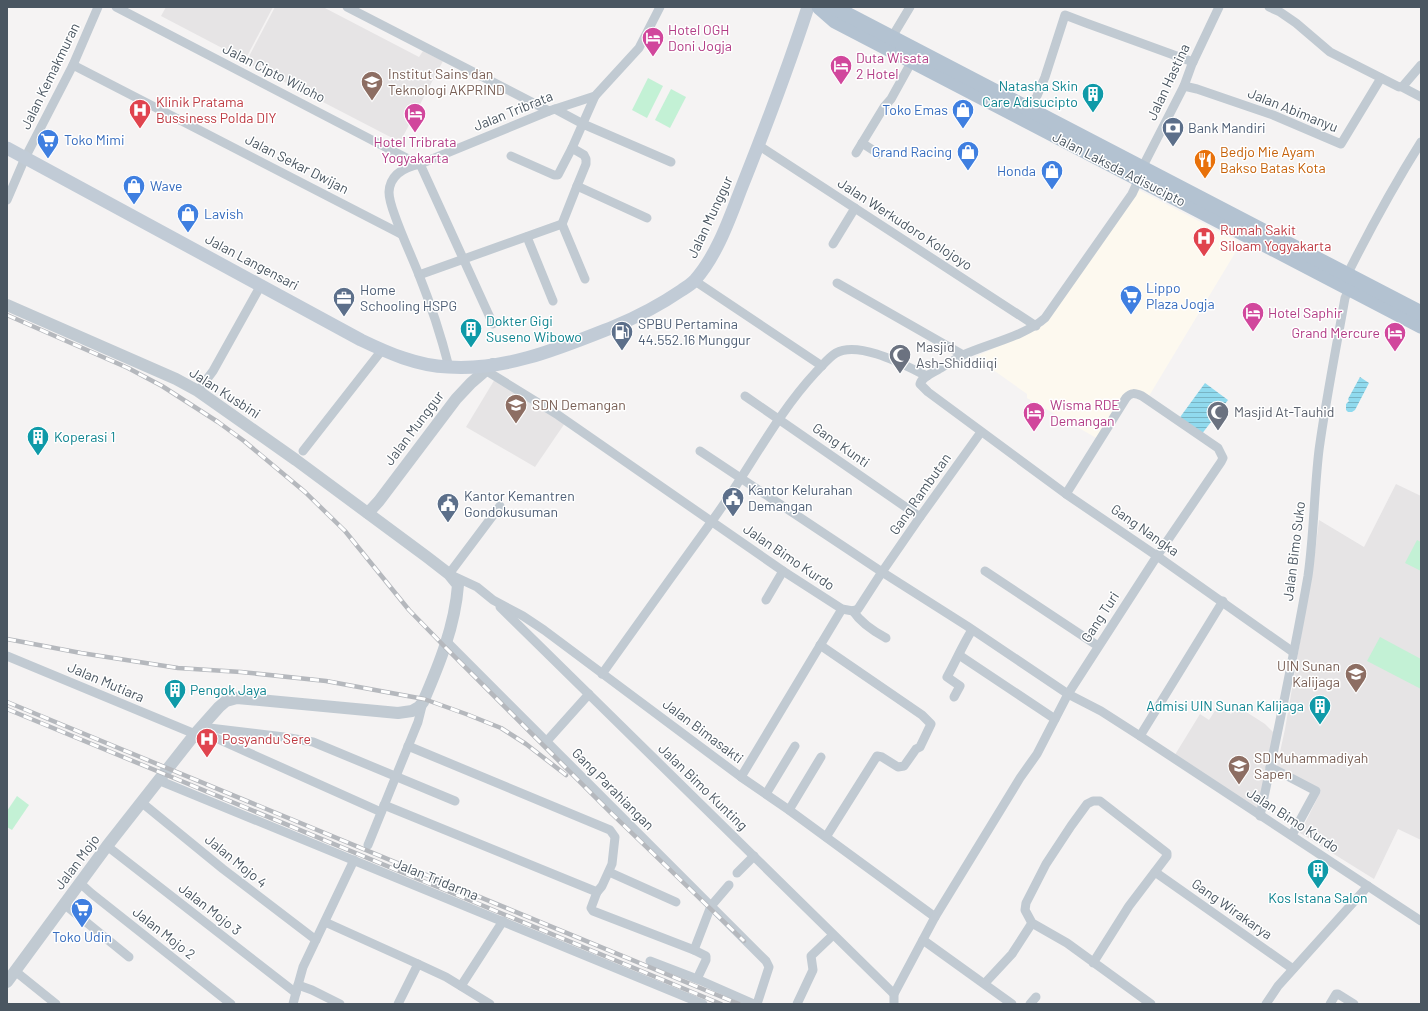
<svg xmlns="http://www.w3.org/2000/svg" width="1428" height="1011" font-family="Barlow,sans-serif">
	<defs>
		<pattern id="water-rules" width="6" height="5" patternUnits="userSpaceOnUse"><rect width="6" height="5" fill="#90daee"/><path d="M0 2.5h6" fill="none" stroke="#78b4c4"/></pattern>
	</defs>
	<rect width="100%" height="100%" fill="#f5f3f3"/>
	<path fill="#fdf9ef" d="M1139,190L1241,243L1146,401L1129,390L1098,439L1027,398V394L975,357L1044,325Z"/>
	<g fill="#e6e4e5">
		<path d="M166,7H273L245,60L161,16Z"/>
		<path d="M275,7H323L419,57L423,51L443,61L400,142L246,62Z"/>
		<path d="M495,379L565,423L535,467L466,427Z"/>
		<path d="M1396,484L1421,496V840L1398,829L1374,879L1300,833L1321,791L1277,766L1285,729L1314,561L1319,520L1364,547Z"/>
		<path d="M1218,706L1231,714L1237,706L1265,724L1274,733L1257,814L1173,758L1200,714L1209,720Z"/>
	</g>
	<g fill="#c3f1d5">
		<path d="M648,78L663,86L647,118L632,110Z"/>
		<path d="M671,89L686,97L670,128L655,120Z"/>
		<path d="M1417,540L1421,542V571L1405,563Z"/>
		<path d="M1380,637L1421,659V689L1367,661Z"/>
		<path d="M17,796L29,805L12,830L7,827V811Z"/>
	</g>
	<g fill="url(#water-rules)">
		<path d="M1360,377L1369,383L1355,410L1352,412H1348L1346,410V404L1349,401L1348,399Z"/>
		<path d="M1205,383L1228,400L1201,435L1178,420Z"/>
	</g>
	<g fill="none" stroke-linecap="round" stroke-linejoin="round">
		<g stroke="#c1cad2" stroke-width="9">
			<path d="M116,7L418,164"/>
			<path d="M347,7L549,111"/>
			<path d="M1269,7L1280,12L1296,23L1330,52L1399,87L1403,86L1421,65"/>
			<path d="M892,37L910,7"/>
			<path d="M73,65L401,234"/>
			<path d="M1184,86L1197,89L1273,115L1341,144L1381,78"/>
			<path d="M1402,87L1421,97"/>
			<path d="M555,109L583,124L671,162"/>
			<path d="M1031,110L1045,77L1065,15L1086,23L1193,62"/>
			<path d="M862,143L879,154"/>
			<path d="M758,145L1036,326"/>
			<path d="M572,148L584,155L586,159V164L577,186L647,218"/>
			<path d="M856,153L884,107L891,99L912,61"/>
			<path d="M511,156L554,175H558L572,148L595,96"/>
			<path d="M420,164L493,324"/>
			<path d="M1142,168L1184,86L1192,64L1219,7"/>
			<path d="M1139,179L1132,194L1045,318C1025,336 987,344 963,355C955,359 947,365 939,369C932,373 922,377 920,384L928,392L1066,494L1157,556L1293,652"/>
			<path d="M7,200L25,158L73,65L98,7"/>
			<path d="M562,224L585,279"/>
			<path d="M527,237L553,301"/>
			<path d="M833,244L855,208"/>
			<path d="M419,275L562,224L577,186"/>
			<path d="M1347,275C1370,229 1394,185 1421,142"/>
			<path d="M695,281L822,366"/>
			<path d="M837,283L963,355"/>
			<path d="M449,367C441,336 431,305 419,275C411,255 402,236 395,216C392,208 389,200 389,192C390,174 405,167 420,164L549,111L595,96L639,48L660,7"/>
			<path d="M485,370L558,415L783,571L842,609L853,611L858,609L882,572L967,626L1068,694L1101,711L1140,736L1421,921"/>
			<path d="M198,391L213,371L261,285"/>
			<path d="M745,396L920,517"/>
			<path d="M303,451L382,350"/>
			<path d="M700,451C761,491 821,532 882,572L920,517L981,432"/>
			<path d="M500,506L449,574L477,587L493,600L523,616L544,630L741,777L789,810L935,917"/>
			<path d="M985,571L1098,646"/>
			<path d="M766,600L783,571"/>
			<path d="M500,607L894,994"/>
			<path d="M853,611C861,623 873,631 886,638"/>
			<path d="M447,642L766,961L769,967L757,1004"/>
			<path d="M820,645L922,715L931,724L920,747L916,749L904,766L898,767L882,757L877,756L826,837"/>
			<path d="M959,655L1055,719"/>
			<path d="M7,656L195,734"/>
			<path d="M602,674C639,622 675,572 712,521C748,472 775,416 816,372C822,366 829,357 836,353C859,340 906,366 927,376"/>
			<path d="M954,697L960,686L947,677C956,661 962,646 972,630"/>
			<path d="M201,727L284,737L313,742L455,801"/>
			<path d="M198,730L381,812"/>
			<path d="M1140,736L1223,601"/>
			<path d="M546,742L589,694"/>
			<path d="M408,746L610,830L615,837L612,864L602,886L597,892L591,908L593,911L694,950L706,956V960L697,979"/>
			<path d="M1270,767L1316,791L1292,835"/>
			<path d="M741,777L842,609"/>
			<path d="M158,780L703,1004"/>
			<path d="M766,794L795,746"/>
			<path d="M141,802L223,869L316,940"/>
			<path d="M384,805L597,892"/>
			<path d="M789,810L821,757"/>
			<path d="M1260,816C1277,736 1294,656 1308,576C1314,534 1314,492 1319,450C1326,399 1336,349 1345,298L1349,289"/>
			<path d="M368,845L418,722L423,702"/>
			<path d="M107,846L296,993"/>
			<path d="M609,872L676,902"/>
			<path d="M1155,872L1293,969"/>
			<path d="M737,873L754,856"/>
			<path d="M80,883L91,893L231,1004"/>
			<path d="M64,904L129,957"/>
			<path d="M325,922L418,964"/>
			<path d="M923,940L1012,1004"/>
			<path d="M694,950L711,906L729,885"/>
			<path d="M650,961L697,979L754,1004"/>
			<path d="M1093,963L1129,906L1167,856V853L1100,801H1093L1087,804L1071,826L1046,864L1026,903L1025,910L1032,923L1067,943L1151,1004"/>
			<path d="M15,971L56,1004"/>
			<path d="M985,983L1012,954L1032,923"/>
			<path d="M298,985L303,967L354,860"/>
			<path d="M461,986L503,921"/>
			<path d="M293,1004L298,985L312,990L340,1004"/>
			<path d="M398,1004L418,964L446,977L490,1004"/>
			<path d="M797,1004L813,970L811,956L833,935"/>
			<path d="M894,1004V994L935,917L1020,778L1037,754L1068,694L1157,556L1221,462L1223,458L1218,448L1142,396C1135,393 1131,392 1126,398L1066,494"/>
			<path d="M1030,1004L1036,997"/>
			<path d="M1266,1004L1278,986L1368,886"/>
			<path d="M1330,1004L1336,994H1338L1354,1004"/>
		</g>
		<g stroke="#c1cad2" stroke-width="12">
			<path d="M7,305L176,379L198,391L296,460L427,557L449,574L458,585C455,626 439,665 423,702L419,707L412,711L398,713L237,698L226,701L219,707L195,734L107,846L7,982"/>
			<path d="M368,513L379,501L456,399L471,383L493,364"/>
		</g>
		<path stroke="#c1cbd6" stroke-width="13" d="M7,148L361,340C388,353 418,366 448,367C506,371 560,348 613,327C637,317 660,305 682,290C686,287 692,284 695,280C717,255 729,220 741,189C765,129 788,68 808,7"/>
		<g stroke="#b3c2d1" stroke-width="15">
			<path d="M819,7L835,21L1421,326"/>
			<path d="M820,7L837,9L1421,313"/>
		</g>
		<g stroke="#b5b8bd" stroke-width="4.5">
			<g id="rail">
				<path d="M7,315L128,368L162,386L218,422L244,441L305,492L345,531L409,610L445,647L610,812L744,941"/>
				<path d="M7,639L81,653L178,668L241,672L326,681L424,699L466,714L501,728L526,744L566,775"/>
				<path d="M7,702L739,1004"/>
				<path d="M7,709L721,1004"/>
			</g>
		</g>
		<use href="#rail" stroke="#fff" stroke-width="3" stroke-dasharray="9" stroke-linecap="butt"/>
	</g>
	<defs>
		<g id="hotel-pin" transform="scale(1.15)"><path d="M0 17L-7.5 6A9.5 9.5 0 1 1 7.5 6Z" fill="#d1479c" stroke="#fff"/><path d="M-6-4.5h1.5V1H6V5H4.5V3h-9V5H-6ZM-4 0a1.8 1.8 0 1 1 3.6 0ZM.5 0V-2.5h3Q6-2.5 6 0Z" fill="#fff"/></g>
		<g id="university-pin" transform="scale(1.15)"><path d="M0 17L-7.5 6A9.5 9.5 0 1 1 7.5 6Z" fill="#8d6e63" stroke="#fff"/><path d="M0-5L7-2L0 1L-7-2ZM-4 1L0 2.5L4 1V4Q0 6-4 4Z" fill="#fff"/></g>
		<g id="building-pin" transform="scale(1.15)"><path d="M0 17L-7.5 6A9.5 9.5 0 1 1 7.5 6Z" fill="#0f9aa8" stroke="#fff"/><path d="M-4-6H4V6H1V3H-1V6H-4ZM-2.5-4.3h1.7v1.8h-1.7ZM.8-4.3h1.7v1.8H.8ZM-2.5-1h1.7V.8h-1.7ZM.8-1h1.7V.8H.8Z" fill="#fff"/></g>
		<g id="hospital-pin" transform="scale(1.15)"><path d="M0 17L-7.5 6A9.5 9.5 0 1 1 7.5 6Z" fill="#e0444e" stroke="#fff"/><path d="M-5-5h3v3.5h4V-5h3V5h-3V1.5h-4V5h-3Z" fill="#fff"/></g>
		<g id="shop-pin" transform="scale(1.15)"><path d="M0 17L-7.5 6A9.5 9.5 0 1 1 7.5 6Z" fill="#3f7fe0" stroke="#fff"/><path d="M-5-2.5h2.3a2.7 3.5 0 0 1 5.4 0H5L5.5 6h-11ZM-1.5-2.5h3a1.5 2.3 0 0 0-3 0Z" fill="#fff"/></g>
		<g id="bank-pin" transform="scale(1.15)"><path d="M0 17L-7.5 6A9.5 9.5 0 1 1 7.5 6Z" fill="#5c6f8a" stroke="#fff"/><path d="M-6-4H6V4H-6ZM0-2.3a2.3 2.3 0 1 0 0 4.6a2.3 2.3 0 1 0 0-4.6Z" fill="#fff"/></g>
		<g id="supermarket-pin" transform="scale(1.15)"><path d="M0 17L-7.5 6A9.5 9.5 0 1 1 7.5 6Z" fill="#3f7fe0" stroke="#fff"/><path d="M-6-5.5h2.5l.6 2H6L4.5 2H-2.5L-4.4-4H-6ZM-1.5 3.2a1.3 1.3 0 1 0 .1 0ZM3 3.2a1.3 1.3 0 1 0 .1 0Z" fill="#fff"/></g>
		<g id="restaurant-pin" transform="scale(1.15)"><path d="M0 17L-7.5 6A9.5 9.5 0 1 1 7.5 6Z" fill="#e8710a" stroke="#fff"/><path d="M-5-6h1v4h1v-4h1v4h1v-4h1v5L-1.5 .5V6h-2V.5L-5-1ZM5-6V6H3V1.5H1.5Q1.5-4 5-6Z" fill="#fff"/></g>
		<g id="office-pin" transform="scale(1.15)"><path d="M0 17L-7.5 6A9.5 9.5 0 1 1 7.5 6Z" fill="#5c6f8a" stroke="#fff"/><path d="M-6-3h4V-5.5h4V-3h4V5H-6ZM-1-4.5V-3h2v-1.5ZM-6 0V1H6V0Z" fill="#fff"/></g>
		<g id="fuel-pin" transform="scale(1.15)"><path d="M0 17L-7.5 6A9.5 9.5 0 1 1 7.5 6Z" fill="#5c6f8a" stroke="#fff"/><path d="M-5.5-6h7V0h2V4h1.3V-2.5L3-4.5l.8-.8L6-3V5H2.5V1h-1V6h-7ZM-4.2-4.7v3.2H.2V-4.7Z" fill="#fff"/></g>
		<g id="mosque-pin" transform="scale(1.15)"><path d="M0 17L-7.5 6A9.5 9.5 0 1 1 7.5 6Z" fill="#6b7280" stroke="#fff"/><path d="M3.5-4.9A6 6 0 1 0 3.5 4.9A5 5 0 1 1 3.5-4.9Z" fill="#fff"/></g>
		<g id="school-pin" transform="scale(1.15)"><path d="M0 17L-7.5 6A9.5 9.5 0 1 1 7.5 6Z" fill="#8d6e63" stroke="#fff"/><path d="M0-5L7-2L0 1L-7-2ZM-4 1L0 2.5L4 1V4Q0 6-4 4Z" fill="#fff"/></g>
		<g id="civic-pin" transform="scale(1.15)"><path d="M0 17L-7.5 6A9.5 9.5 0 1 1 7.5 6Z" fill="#5c6f8a" stroke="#fff"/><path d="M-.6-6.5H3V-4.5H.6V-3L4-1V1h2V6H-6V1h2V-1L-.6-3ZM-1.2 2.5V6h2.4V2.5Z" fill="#fff"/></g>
	</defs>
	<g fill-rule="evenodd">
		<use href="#hotel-pin" x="653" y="38"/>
		<use href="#hotel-pin" x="841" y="66"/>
		<use href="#university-pin" x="372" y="82"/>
		<use href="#building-pin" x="1093" y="94"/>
		<use href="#hospital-pin" x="140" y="110"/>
		<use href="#shop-pin" x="963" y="110"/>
		<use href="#hotel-pin" x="415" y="114"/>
		<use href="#bank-pin" x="1173" y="128"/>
		<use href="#supermarket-pin" x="48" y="140"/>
		<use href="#shop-pin" x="968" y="152"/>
		<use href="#restaurant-pin" x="1205" y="160"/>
		<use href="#shop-pin" x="1052" y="171"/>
		<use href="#shop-pin" x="134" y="186"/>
		<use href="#shop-pin" x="188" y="214"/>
		<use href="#hospital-pin" x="1204" y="238"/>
		<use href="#supermarket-pin" x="1131" y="296"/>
		<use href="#office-pin" x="344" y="298"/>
		<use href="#hotel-pin" x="1253" y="313"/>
		<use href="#building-pin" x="471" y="329"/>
		<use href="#fuel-pin" x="622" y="332"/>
		<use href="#hotel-pin" x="1395" y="333"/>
		<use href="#mosque-pin" x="900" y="355"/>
		<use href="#school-pin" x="516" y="405"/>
		<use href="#mosque-pin" x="1218" y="412"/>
		<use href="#hotel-pin" x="1034" y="413"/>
		<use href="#building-pin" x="38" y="437"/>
		<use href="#civic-pin" x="733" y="498"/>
		<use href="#civic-pin" x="448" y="504"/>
		<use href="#university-pin" x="1356" y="674"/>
		<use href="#building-pin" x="175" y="690"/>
		<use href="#building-pin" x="1320" y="706"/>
		<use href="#hospital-pin" x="207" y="739"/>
		<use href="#school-pin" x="1239" y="766"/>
		<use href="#building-pin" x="1318" y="870"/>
		<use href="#supermarket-pin" x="82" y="909"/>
	</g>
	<g text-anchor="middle" stroke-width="3" stroke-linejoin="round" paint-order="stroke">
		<g font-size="14" fill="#b23c85" stroke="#fff" text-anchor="start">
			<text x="668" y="35">Hotel OGH<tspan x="668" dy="16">Doni Jogja</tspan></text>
			<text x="856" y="63">Duta Wisata<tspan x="856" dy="16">2 Hotel</tspan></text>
			<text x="415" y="147" text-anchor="middle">Hotel Tribrata<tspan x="415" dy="16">Yogyakarta</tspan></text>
			<text x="1268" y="318">Hotel Saphir</text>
			<text x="1380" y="338" text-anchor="end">Grand Mercure</text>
			<text x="1050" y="410">Wisma RDE<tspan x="1050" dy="16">Demangan</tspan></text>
		</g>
		<g font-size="14" fill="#4a5661" stroke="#fff">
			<text transform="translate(274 73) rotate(27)" y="5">Jalan Cipto Wiloho</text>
			<text transform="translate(50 76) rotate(-64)" y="5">Jalan Kemakmuran</text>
			<text transform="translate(1168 82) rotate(-65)" y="5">Jalan Hastina</text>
			<text transform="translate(1293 110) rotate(22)" y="5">Jalan Abimanyu</text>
			<text transform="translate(513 111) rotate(-22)" y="5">Jalan Tribrata</text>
			<text transform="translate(297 164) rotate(27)" y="5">Jalan Sekar Dwijan</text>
			<text transform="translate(1119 169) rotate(27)" y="5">Jalan Laksda Adisucipto</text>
			<text transform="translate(710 217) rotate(-65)" y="5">Jalan Munggur</text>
			<text transform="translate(905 224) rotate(33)" y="5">Jalan Werkudoro Kolojoyo</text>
			<text transform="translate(252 262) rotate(28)" y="5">Jalan Langensari</text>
			<text transform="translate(225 393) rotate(33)" y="5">Jalan Kusbini</text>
			<text transform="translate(414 428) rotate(-53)" y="5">Jalan Munggur</text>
			<text transform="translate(841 445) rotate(35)" y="5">Gang Kunti</text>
			<text transform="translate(920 494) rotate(-55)" y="5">Gang Rambutan</text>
			<text transform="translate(1145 530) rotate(35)" y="5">Gang Nangka</text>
			<text transform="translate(1294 551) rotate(-83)" y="5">Jalan Bimo Suko</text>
			<text transform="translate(789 557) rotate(34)" y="5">Jalan Bimo Kurdo</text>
			<text transform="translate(1100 617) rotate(-57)" y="5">Gang Turi</text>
			<text transform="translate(106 682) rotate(23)" y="5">Jalan Mutiara</text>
			<text transform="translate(703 731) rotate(37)" y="5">Jalan Bimasakti</text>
			<text transform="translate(703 787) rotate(44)" y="5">Jalan Bimo Kunting</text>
			<text transform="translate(613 789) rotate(45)" y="5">Gang Parahiangan</text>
			<text transform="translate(1293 820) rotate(33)" y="5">Jalan Bimo Kurdo</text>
			<text transform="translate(236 861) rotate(39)" y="5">Jalan Mojo 4</text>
			<text transform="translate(77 862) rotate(-53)" y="5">Jalan Mojo</text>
			<text transform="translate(436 879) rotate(22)" y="5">Jalan Tridarma</text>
			<text transform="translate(210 909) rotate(38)" y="5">Jalan Mojo 3</text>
			<text transform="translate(1232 909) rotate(35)" y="5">Gang Wirakarya</text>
			<text transform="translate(164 933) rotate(38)" y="5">Jalan Mojo 2</text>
		</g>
		<g font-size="14" fill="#785e54" stroke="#fff" text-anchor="start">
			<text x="388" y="79">Institut Sains dan<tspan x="388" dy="16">Teknologi AKPRIND</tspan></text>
			<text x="532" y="410">SDN Demangan</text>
			<text x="1340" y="671" text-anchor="end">UIN Sunan<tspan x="1340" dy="16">Kalijaga</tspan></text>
			<text x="1254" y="763">SD Muhammadiyah<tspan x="1254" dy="16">Sapen</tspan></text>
		</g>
		<g font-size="14" fill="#0d838f" stroke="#fff" text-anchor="start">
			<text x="1078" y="91" text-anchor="end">Natasha Skin<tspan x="1078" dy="16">Care Adisucipto</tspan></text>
			<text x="486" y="326">Dokter Gigi<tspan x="486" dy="16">Suseno Wibowo</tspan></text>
			<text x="54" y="442">Koperasi 1</text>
			<text x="190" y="695">Pengok Jaya</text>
			<text x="1304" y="711" text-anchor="end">Admisi UIN Sunan Kalijaga</text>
			<text x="1318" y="903" text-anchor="middle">Kos Istana Salon</text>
		</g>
		<g font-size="14" fill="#be3a42" stroke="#fff" text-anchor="start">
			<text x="156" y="107">Klinik Pratama<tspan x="156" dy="16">Bussiness Polda DIY</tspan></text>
			<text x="1220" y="235">Rumah Sakit<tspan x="1220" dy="16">Siloam Yogyakarta</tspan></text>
			<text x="222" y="744">Posyandu Sere</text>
		</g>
		<g font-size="14" fill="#366cbe" stroke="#fff" text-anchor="start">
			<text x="948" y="115" text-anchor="end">Toko Emas</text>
			<text x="64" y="145">Toko Mimi</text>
			<text x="952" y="157" text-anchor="end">Grand Racing</text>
			<text x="1036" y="176" text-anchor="end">Honda</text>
			<text x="150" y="191">Wave</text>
			<text x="204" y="219">Lavish</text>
			<text x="1146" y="293">Lippo<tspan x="1146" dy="16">Plaza Jogja</tspan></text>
			<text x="82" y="942" text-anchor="middle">Toko Udin</text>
		</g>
		<g font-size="14" fill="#4e5e75" stroke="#fff" text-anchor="start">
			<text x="1188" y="133">Bank Mandiri</text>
			<text x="360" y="295">Home<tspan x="360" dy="16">Schooling HSPG</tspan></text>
			<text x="638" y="329">SPBU Pertamina<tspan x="638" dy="16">44.552.16 Munggur</tspan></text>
			<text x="748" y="495">Kantor Kelurahan<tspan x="748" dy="16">Demangan</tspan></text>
			<text x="464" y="501">Kantor Kemantren<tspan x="464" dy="16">Gondokusuman</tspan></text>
		</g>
		<g font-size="14" fill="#c56008" stroke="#fff" text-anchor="start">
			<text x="1220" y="157">Bedjo Mie Ayam<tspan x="1220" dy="16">Bakso Batas Kota</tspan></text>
		</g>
		<g font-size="14" fill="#5b616d" stroke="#fff" text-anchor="start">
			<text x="916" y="352">Masjid<tspan x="916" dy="16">Ash-Shiddiiqi</tspan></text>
			<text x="1234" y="417">Masjid At-Tauhid</text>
		</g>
	</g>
	<rect width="1428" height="1011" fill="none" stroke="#4a5661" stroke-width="16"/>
</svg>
